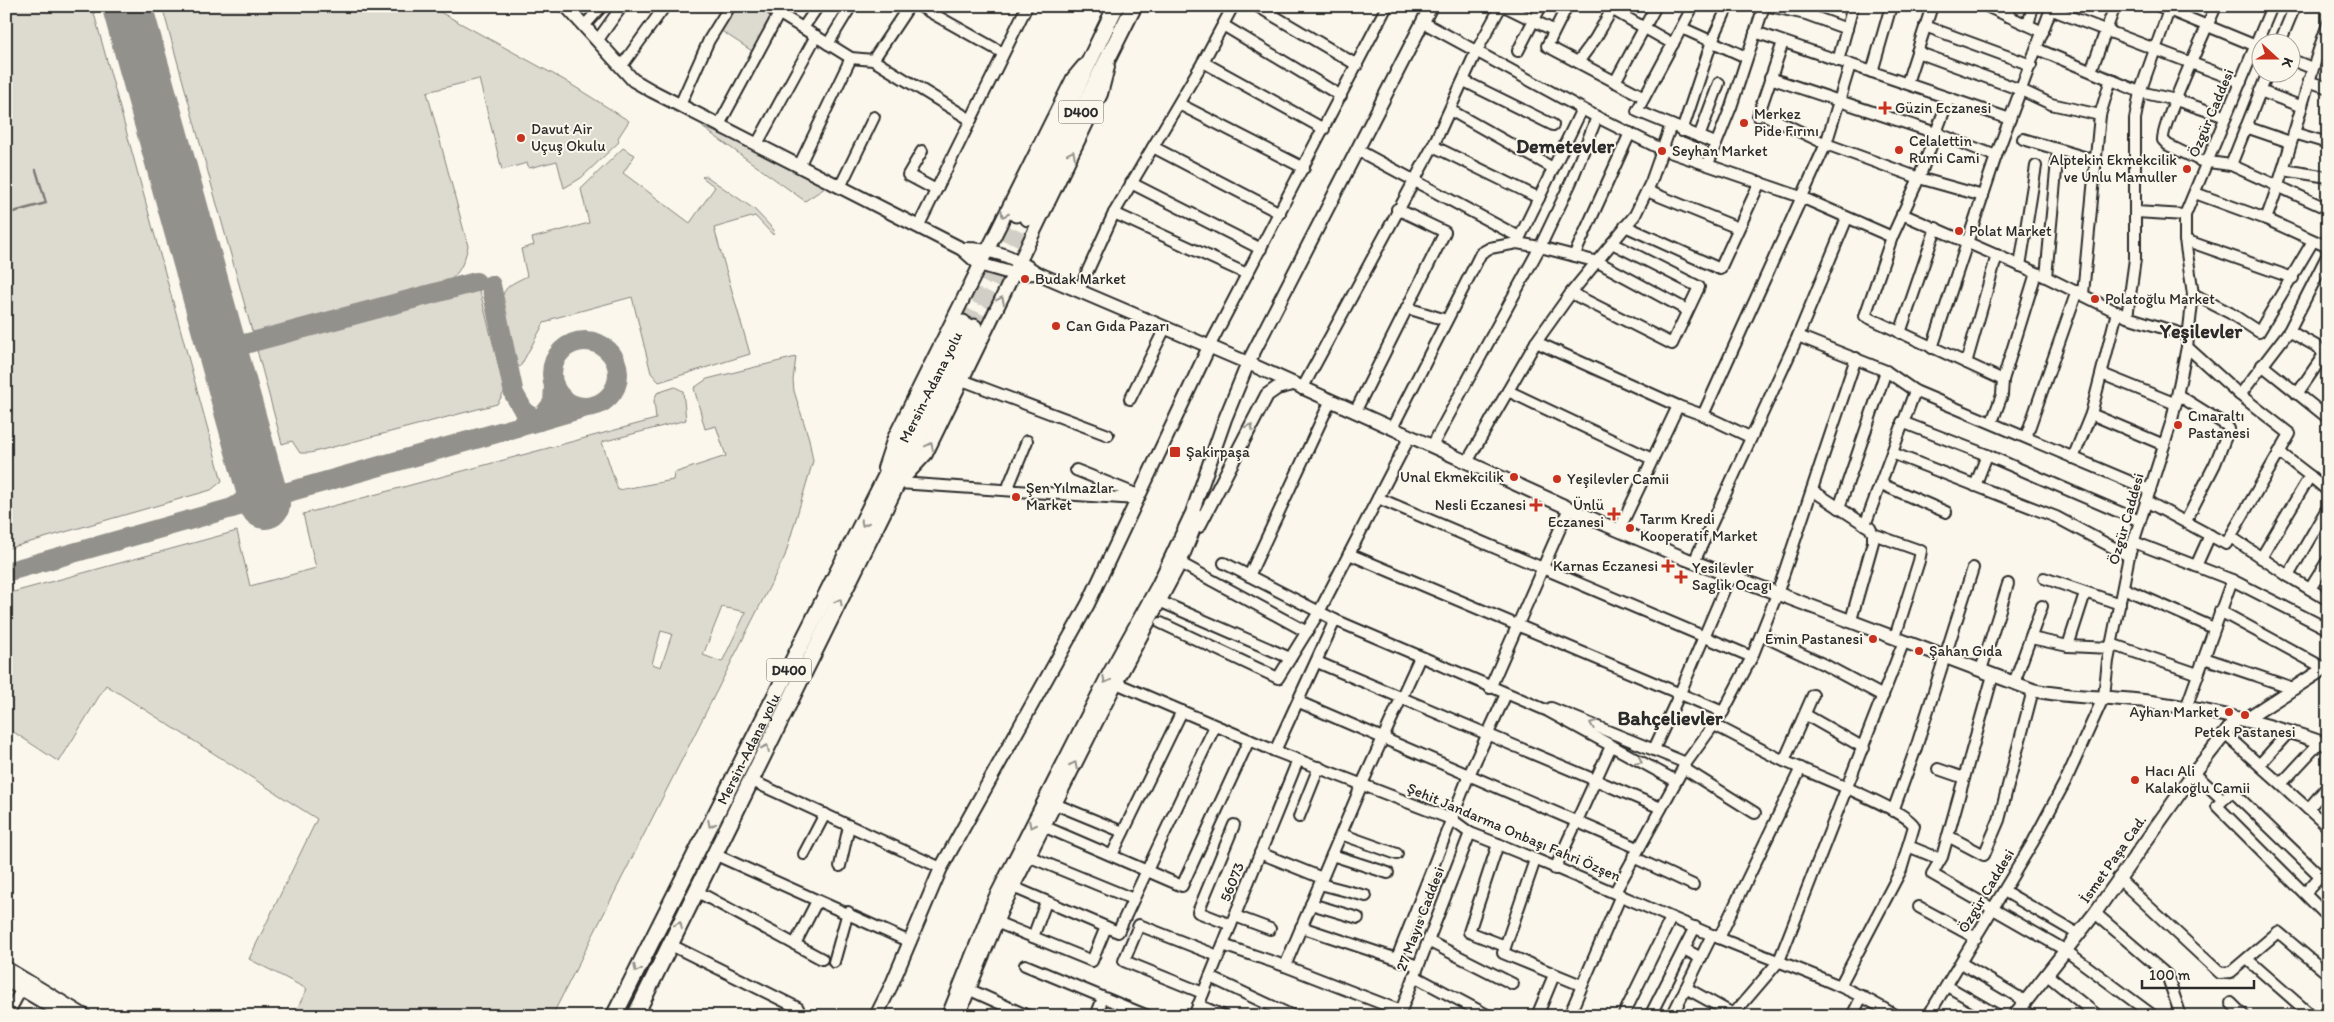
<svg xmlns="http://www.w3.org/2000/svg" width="2334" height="1022" font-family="Itim,sans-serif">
	<rect width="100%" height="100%" fill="#fbf7ec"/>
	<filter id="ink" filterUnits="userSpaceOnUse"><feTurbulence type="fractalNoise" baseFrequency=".02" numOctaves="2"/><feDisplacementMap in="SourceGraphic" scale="10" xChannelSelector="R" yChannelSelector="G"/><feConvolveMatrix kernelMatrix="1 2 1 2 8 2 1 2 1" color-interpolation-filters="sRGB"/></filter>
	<g filter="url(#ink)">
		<g fill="#dddad0" stroke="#84827e" fill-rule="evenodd">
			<path d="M6,6H92L222,481L211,490L6,549Z"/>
			<path d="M162,6H429L564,80L629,121L618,138L619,142L581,178L564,188L557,161L529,168L527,163L502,170L479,79L427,92L468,246C464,265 457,278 440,288L261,335L252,331Z"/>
			<path d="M736,6H756L771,16L752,51L720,30Z"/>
			<path d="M702,127L747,145L828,186L805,201Z"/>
			<path d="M623,148L635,155L623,173L690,223L715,187L702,177L706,176L754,209L774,230L773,235L755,216L714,228L750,354L659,382L651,373L632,297L551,319V321L544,323L520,367L516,364L501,301C504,285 514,283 527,276L521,249L534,245L532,238L589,223L581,189Z"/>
			<path d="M469,290L480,292L505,391L497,404L310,453H300L292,441L282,444L257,350L265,342Z"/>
			<path d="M796,357L793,380L794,391L809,439L813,461L785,556L552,1016L294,1015L307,989L249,959L317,819L106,685L59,762L6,727V594L237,531L250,586L316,568L303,514L656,419L654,400L657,393L675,387L683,391L686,420L602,442L618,490L673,480L674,473L726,456L716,426L705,429L694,388L707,379ZM722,607L746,612L722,662L703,655ZM661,631L672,634L661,667L652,664Z"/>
		</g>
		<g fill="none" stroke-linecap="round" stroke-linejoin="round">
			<path stroke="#7b7a75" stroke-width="2.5" d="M6,214L46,203L36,170"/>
			<g stroke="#93918c" stroke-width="20">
				<path d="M491,285L514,394L525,413L539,421"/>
				<path d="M216,328L231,340L245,344L476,282"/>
				<circle cx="585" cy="374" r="33"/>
				<path d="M554,385L553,403L539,421L587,407"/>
				<path d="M284,492L266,489L261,482L253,463C255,483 252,499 232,508L539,421"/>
				<path d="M6,572L232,508"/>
			</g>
			<path stroke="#93918c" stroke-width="50" d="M127,6L265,504"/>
			<g stroke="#d1cec5" stroke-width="15" stroke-dasharray="15 8" stroke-linecap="butt">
				<path d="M963,323L1016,214"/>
				<path d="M974,327L1028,218"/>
			</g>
			<g stroke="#2b2b2b" stroke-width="14">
				<g id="minor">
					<path d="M767,6L851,58L873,60L971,120"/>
					<path d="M919,6L1003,53"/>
					<path d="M1257,6L1357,65"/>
					<path d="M1504,6L1553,30"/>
					<path d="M1567,6L1547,46L1644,97"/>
					<path d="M1606,6L1673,44"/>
					<path d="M1693,6L1637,111L1715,143"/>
					<path d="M1769,6L1806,14L1847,29"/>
					<path d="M1986,6L2043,32"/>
					<path d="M2159,6L2261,48"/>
					<path d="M2216,6C2207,27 2161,126 2163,140L2168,145L2201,161L2231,165L2328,209"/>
					<path d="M2050,9L2241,82"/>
					<path d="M2007,16L2010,6"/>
					<path d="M1223,25L1341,96"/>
					<path d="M1428,25L1597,117L1661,149L1801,197L1892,237"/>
					<path d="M2028,25L2033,6"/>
					<path d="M584,26L602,6"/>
					<path d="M1925,26L2031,65"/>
					<path d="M803,28L818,6"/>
					<path d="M1682,28L1746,57"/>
					<path d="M1755,32L2010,119"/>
					<path d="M597,41L622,6"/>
					<path d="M2280,42L2295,6"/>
					<path d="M828,44L851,6"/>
					<path d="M2037,49L2140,92L2176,100L2226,117"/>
					<path d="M1518,51L1541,6"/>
					<path d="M1917,52L2021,90L2051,104L2100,115"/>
					<path d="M873,60L909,6"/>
					<path d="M2292,60L2312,68"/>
					<path d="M1838,61L1853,6"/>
					<path d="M1203,62L1324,129"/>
					<path d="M1578,62L1595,39L1614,6"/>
					<path d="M621,67L665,6"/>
					<path d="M2091,71L2115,6"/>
					<path d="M1872,72L1891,6"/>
					<path d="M1770,78L1936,133L1996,156"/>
					<path d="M1464,81L1553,125"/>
					<path d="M2308,81L2328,88"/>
					<path d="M1615,82L1656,6"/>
					<path d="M1907,83L1932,6"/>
					<path d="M2260,91L2300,106"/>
					<path d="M1949,98L1919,178L1892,237L1865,316L2003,380"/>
					<path d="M1179,104L1304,168"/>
					<path d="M680,105L709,40L730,6"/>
					<path d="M1450,110L1553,168"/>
					<path d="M1759,112L1826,144L1919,178L1983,196"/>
					<path d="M1758,116L1783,42"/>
					<path d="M719,125L783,6"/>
					<path d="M2246,127L2290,142"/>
					<path d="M1682,131L1712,41L1728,6"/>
					<path d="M2294,133L2328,143"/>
					<path d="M1699,137L1719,83"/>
					<path d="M2023,139L2094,160"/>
					<path d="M757,144L816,36"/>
					<path d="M1433,146L1539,198"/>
					<path d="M1153,147L1280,213"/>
					<path d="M922,151L908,175L936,190"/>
					<path d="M1363,153L1519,237"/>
					<path d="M1708,164L1731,107L1764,6"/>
					<path d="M2231,165L2268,72"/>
					<path d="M799,166L851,58"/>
					<path d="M2283,170L2328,177"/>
					<path d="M1131,183L1261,249"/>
					<path d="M840,187L874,117"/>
					<path d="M1647,191L1738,228"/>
					<path d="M2195,193L2266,219L2328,247"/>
					<path d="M2136,212L2185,215"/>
					<path d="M1114,213L1247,274"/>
					<path d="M1902,214L2046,277L2127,317L2189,336"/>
					<path d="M2266,219C2291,155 2304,88 2328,24"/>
					<path d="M1625,226L1720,269L1760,182"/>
					<path d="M918,227L1027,6"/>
					<path d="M2185,240L2293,278"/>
					<path d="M1517,243L1582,109"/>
					<path d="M1574,256L1630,133"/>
					<path d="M2020,266L2036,166"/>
					<path d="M2046,277L2058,150"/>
					<path d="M1079,290L1114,213L1203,62L1233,6"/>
					<path d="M1571,293L1672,344L1699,287L1612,243"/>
					<path d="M2083,294L2100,115L2111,79"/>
					<path d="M2193,294L2230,313L2259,332L2313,241"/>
					<path d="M1407,308L1446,320"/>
					<path d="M2127,317L2135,259V119L2140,92L2169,10"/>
					<path d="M2289,331L2318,347L2328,360"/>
					<path d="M1900,333L1936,228"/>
					<path d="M1798,336L1886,371L1915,391L2150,490"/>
					<path d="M1536,342L1678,406L1703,415L1750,437"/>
					<path d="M1209,347L1387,6"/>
					<path d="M1932,348L1996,156L2052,6"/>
					<path d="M1966,363L1997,255"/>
					<path d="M2262,365L2328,418"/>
					<path d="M2102,374L2176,404"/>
					<path d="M962,380L1108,435"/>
					<path d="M1302,389L1433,146L1476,52L1501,6"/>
					<path d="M1508,391L1652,459"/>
					<path d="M2297,394L2323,356"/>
					<path d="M2178,395L2226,425L2229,429L2215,464L2186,521"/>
					<path d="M2240,395L2289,331L2328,254"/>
					<path d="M1130,399L1165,328"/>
					<path d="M1355,412L1445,232L1397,209"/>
					<path d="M2091,414L2164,445"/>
					<path d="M1703,415L1815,168L1826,144L1850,65"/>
					<path d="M1902,422L1987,455L2140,521"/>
					<path d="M1992,422L2002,395L2003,380L2036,273"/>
					<path d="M1392,428L1473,269L1481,253L1490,248L1517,243L1540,247L1598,262L1687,310"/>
					<path d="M2026,437L2077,291"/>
					<path d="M1432,446L1540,247L1571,182L1597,117"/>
					<path d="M1892,453L2056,517L2129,556"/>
					<path d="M2073,458L2091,414L2117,312"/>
					<path d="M1467,462L1536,342L1571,293L1635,215L1651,182L1671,125"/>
					<path d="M1076,470L1138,495"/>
					<path d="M2310,476L2328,491"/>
					<path d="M899,483L1136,499"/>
					<path d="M1881,484L1946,512"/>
					<path d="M1975,486L1987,455"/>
					<path d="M1007,490L1027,441"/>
					<path d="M1812,490L1870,528L1873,534V542L1851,620"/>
					<path d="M1378,498L1752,657"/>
					<path d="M2146,501L2226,544L2290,434L2240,395L2187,347"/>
					<path d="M1839,508L1886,371"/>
					<path d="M1865,525L1915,391"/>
					<path d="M1619,530L1678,406"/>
					<path d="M1873,534L1921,551L1919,561L1895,637"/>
					<path d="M2231,537L2288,576L2328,600"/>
					<path d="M2134,542L2232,580L2328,629"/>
					<path d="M1349,554L1723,712"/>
					<path d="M2261,558L2310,476L2279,452"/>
					<path d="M1694,562L1798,336L1847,218"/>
					<path d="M1180,563L1307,632"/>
					<path d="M1224,563L1335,620L1548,711L1676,781"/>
					<path d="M2196,566L2210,535"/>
					<path d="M1249,576L1330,402"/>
					<path d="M2288,576L2328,507"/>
					<path d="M2044,578L2120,604"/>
					<path d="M2123,588L2214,628"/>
					<path d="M2310,589L2328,560"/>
					<path d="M1159,601L1290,658"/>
					<path d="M2220,611L2324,668"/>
					<path d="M1161,623L1278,678L1319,612L1410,436"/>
					<path d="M1761,635L1825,665L1883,696"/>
					<path d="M2031,638L2068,646L2110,648"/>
					<path d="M2111,644L2198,674"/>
					<path d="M2068,646L2085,593"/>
					<path d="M2204,658L2293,688"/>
					<path d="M1317,662L1661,808"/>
					<path d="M1981,670L2008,584"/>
					<path d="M1993,675L1942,857L1932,874L2065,950L2151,1014"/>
					<path d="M1116,683L1275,751L1451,819L1470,833C1554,865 1636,903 1719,938C1778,963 1841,981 1896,1016"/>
					<path d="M2014,683L2042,606"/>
					<path d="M1490,688L1569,508"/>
					<path d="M1299,702L1638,848"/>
					<path d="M1551,708L1686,763"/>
					<path d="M2186,708L2232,580"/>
					<path d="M1806,715L1864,748"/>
					<path d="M1714,725C1737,736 1759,749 1782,760C1804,771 1906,809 1914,826L1901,870L1840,986"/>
					<path d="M2225,734L2328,827"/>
					<path d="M1654,749L1680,693L1730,576"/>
					<path d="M1275,751L1335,620"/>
					<path d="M1784,761L1813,695"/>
					<path d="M2260,764L2288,733"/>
					<path d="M1683,768L1755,813"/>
					<path d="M1938,769L1964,778"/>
					<path d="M2194,773L2222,799"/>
					<path d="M750,780L941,868"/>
					<path d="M2281,784L2320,742"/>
					<path d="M1055,804L1123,832"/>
					<path d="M2308,809L2328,786"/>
					<path d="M1893,811L1916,748L1973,568"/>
					<path d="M1299,817L1319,767"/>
					<path d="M1043,826L1182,886L1249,740"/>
					<path d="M1341,834L1397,854"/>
					<path d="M1948,836L1984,855L1999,820L2033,690"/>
					<path d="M1498,844L1469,932L1505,946"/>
					<path d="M1908,846L1940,859"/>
					<path d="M1260,853L1322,878"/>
					<path d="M714,854L910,942"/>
					<path d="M804,854L825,814"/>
					<path d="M1112,855L1182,711"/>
					<path d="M1332,855L1388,873"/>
					<path d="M1028,856L1133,899"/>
					<path d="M1633,857L1693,885"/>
					<path d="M1535,860L1503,953L1581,985"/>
					<path d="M840,866L849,826"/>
					<path d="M1555,869L1611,746"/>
					<path d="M2319,875L2232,791L2217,806L2328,917"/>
					<path d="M2118,878L2220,973L2231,972L2278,932L2328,974"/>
					<path d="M1320,884L1366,896"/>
					<path d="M1013,887L1118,932L1215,726"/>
					<path d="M696,891L822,959"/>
					<path d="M2004,891L2078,934"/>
					<path d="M1615,892L1686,763L1723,712L1752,657L1777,594L1856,358"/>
					<path d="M2305,893L2328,868"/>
					<path d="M1311,904L1358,918"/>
					<path d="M1919,907L1976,938"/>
					<path d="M2095,913L2167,975L2181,1016"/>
					<path d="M1235,916L1270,929"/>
					<path d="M996,922L1092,961L1106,927"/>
					<path d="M1231,925L1198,912L1234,825"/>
					<path d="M1301,927L1418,966"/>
					<path d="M1033,937L1046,902"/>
					<path d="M1719,938L1801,768"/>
					<path d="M1428,941L1513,984"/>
					<path d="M669,944L798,1008"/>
					<path d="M795,944L817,901"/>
					<path d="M1223,945L1285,966L1401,1011"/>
					<path d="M1684,949L1701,958"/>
					<path d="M1397,958L1469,775L1506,694"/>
					<path d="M2247,959L2312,1016"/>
					<path d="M834,962L848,912"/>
					<path d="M1961,963L2025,1001"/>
					<path d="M1025,965L1148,1016"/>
					<path d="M1285,966L1362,784L1420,657"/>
					<path d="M2046,974L2098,1016"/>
					<path d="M1414,976L1489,1016"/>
					<path d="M1210,977L1293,1016"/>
					<path d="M1947,986L1999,1016"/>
					<path d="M1686,988L1733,1014"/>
					<path d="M968,989L1028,1016"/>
					<path d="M1203,993L1124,961L1139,925L1218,956"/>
					<path d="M2231,1003L2244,1016"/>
					<path d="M1198,1005L1224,1016"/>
					<path d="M2020,1008L2031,1016"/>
					<path d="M7,1016L22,988"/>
					<path d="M1096,1016L1103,998"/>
					<path d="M1194,1016L1298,760"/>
					<path d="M1399,1016L1470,833"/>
					<path d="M1537,1016L1554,975"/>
					<path d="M1569,1016L1621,895"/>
					<path d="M1623,1016L1671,918"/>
					<path d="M1650,1016L1695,927"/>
					<path d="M1672,1016L1712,935"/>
					<path d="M1732,1016L1779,961L1904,641"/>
					<path d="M1852,1016L1862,996"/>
					<path d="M1928,1016L2033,842L2066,780L2104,696L2108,661L2129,556L2172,420L2187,347L2193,294L2185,240V215L2272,6"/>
				</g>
			</g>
			<g stroke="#2b2b2b" stroke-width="16">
				<g id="major">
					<path d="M566,6L633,80L652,91L962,249L979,264L1014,274L1037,273"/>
					<path d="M962,249C994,249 1011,255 1037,273L1248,363L1604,524L1686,559L2033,690C2074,699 2116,696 2158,703C2212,711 2277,726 2328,745"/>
					<path d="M884,468L894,438L1073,78L1083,66"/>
					<path d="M901,481L926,454L1101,94L1108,67"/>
					<path d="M1199,526L1267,395L1277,388L1293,384"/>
					<path d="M2243,721L2328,666"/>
					<path d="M6,968L85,1016"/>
					<path d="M6,980L67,1016"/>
					<path d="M876,1016L891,986L941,868L1088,604L1209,347"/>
					<path d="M948,1016L995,898L1106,679L1158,585L1192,513L1225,419L1248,363L1431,6"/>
					<path d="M958,1016L1002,909L1116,683L1180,563L1199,516"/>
					<path d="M2014,1016L2095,913L2194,773L2236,720"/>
				</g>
			</g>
			<g stroke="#2b2b2b" stroke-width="19">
				<g id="highway">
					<path d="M1016,214L1116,6"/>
					<path d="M1028,218L1134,6"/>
					<path id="s1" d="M614,1016L963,323"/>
					<path d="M635,1016L974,327"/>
				</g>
			</g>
			<use href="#minor" stroke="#fbf7ec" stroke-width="10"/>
			<use href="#major" stroke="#fbf7ec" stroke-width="12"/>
			<use href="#highway" stroke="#fbf7ec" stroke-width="15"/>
		</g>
		<defs><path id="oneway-chevron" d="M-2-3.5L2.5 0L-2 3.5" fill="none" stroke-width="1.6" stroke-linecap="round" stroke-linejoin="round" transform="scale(1.25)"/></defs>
		<g stroke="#93918c">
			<use href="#oneway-chevron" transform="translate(1072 154) rotate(-64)"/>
			<use href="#oneway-chevron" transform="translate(1004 214) rotate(117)"/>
			<use href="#oneway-chevron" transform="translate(1001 300) rotate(-64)"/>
			<use href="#oneway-chevron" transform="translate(1250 427) rotate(-62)"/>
			<use href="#oneway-chevron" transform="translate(930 446) rotate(-64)"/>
			<use href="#oneway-chevron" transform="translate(864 523) rotate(117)"/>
			<use href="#oneway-chevron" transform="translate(839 602) rotate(-63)"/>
			<use href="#oneway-chevron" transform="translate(1106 680) rotate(118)"/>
			<use href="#oneway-chevron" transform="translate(1593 724) rotate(-158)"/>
			<use href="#oneway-chevron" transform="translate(766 748) rotate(-63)"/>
			<use href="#oneway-chevron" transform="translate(1639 761) rotate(29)"/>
			<use href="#oneway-chevron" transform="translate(1074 765) rotate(-63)"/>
			<use href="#oneway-chevron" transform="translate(711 824) rotate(117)"/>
			<use href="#oneway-chevron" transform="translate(1032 825) rotate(117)"/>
			<use href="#oneway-chevron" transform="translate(679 925) rotate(-64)"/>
			<use href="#oneway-chevron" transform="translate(637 969) rotate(117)"/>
		</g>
	</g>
	<g fill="#c8321e" stroke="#fbf7ec" stroke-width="2">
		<path d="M1882.5 100.5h5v5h5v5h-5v5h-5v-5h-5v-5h5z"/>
		<circle cx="1744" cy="123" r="5"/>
		<circle cx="521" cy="138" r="5"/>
		<circle cx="1899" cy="150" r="5"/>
		<circle cx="1662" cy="151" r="5"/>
		<circle cx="2187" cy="169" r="5"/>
		<circle cx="1959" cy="231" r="5"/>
		<circle cx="1025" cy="279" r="5"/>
		<circle cx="2095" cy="299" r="5"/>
		<circle cx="1056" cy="326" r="5"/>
		<circle cx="2178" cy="425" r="5"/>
		<rect x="1169" y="446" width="12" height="12" rx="2.5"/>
		<circle cx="1514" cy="477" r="5"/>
		<circle cx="1557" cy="479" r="5"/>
		<circle cx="1016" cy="497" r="5"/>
		<path d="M1533.5 497.5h5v5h5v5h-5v5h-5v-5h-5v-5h5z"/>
		<path d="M1611.5 506.5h5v5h5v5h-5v5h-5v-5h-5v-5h5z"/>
		<circle cx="1630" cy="528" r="5"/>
		<path d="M1665.5 558.5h5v5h5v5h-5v5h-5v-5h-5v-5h5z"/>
		<path d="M1678.5 569.5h5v5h5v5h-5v5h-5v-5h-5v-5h5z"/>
		<circle cx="1873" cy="639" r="5"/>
		<circle cx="1919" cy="651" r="5"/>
		<circle cx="2229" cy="712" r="5"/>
		<circle cx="2245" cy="715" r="5"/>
		<circle cx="2135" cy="780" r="5"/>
	</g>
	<g text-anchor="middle" stroke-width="4" stroke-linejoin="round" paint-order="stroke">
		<g fill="#fbf7ec" stroke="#696865" stroke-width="1">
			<rect x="1058.5" y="100.5" width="45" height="23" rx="4"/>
			<rect x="766.5" y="658.5" width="45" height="23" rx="4"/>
		</g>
		<g font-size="14" font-weight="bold" fill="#2b2b2b">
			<text x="1081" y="117">D400</text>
			<text x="789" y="675">D400</text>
		</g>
		<g font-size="15" fill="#2b2b2b" stroke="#fbf7ec" text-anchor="start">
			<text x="1895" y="113">Güzin Eczanesi</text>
			<text x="1754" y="119">Merkez<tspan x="1754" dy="17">Pide Fırını</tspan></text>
			<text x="531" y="134">Davut Air<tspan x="531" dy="17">Uçuş Okulu</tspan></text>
			<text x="1909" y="146">Celalettin<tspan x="1909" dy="17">Rumi Cami</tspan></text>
			<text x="1672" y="156">Seyhan Market</text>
			<text x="2177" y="165" text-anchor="end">Alptekin Ekmekcilik<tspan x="2177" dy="17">ve Unlu Mamuller</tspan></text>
			<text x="1969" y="236">Polat Market</text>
			<text x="1035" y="284">Budak Market</text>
			<text x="2105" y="304">Polatoğlu Market</text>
			<text x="1066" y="331">Can Gıda Pazarı</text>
			<text x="2188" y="421">Cınaraltı<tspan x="2188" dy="17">Pastanesi</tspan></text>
			<text x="1186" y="457">Şakirpaşa</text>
			<text x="1504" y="482" text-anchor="end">Unal Ekmekcilik</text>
			<text x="1567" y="484">Yeşilevler Camii</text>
			<text x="1026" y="493">Şen Yılmazlar<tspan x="1026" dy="17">Market</tspan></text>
			<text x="1526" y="510" text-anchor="end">Nesli Eczanesi</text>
			<text x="1604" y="510" text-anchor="end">Ünlü<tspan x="1604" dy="17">Eczanesi</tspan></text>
			<text x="1640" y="524">Tarım Kredi<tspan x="1640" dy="17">Kooperatif Market</tspan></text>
			<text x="1658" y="571" text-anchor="end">Karnas Eczanesi</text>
			<text x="1692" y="573">Yesilevler<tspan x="1692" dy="17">Saglık Ocagı</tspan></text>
			<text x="1863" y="644" text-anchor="end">Emin Pastanesi</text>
			<text x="1929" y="656">Şahan Gıda</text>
			<text x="2219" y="717" text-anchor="end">Ayhan Market</text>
			<text x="2245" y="737" text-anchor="middle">Petek Pastanesi</text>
			<text x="2145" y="776">Hacı Ali<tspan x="2145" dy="17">Kalakoğlu Camii</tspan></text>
		</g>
		<g font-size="15" fill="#2b2b2b" stroke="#fbf7ec">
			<text transform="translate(2211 113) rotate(-67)" y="5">Özgür Caddesi</text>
			<text dy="5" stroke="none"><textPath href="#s1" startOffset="704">Mersin-Adana yolu</textPath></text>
			<text transform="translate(2126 519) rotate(-74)" y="5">Özgür Caddesi</text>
			<text dy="5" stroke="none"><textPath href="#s1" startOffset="299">Mersin-Adana yolu</textPath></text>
			<text transform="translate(1514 832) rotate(23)" y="5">Şehit Jandarma Onbaşı Fahri Özşen</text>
			<text transform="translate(2113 859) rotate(-55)" y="5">İsmet Paşa Cad.</text>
			<text transform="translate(1232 882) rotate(-68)" y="5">56073</text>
			<text transform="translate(1986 891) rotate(-59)" y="5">Özgür Caddesi</text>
			<text transform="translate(1420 919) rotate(-69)" y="5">27 Mayıs Caddesi</text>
		</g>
		<g font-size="20" font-weight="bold" fill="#2b2b2b" stroke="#fbf7ec">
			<text x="1565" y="153">Demetevler</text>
			<text x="2201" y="338">Yeşilevler</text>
			<text x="1670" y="725">Bahçelievler</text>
		</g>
	</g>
	<rect width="2334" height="1022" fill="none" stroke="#fbf7ec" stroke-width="25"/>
	<rect x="12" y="12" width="2309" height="997" fill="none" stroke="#2b2b2b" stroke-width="2" filter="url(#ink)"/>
	<g transform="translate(2276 58) rotate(111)"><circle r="24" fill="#fbf7ec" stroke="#a8a59f"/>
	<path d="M0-4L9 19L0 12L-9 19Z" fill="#c8321e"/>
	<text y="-8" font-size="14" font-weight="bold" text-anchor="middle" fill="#2b2b2b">K</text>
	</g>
	<path d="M2142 980v8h112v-8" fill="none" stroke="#2b2b2b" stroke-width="2.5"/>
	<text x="2149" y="980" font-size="15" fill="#2b2b2b" stroke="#fbf7ec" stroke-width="4" paint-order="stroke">100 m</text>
</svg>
